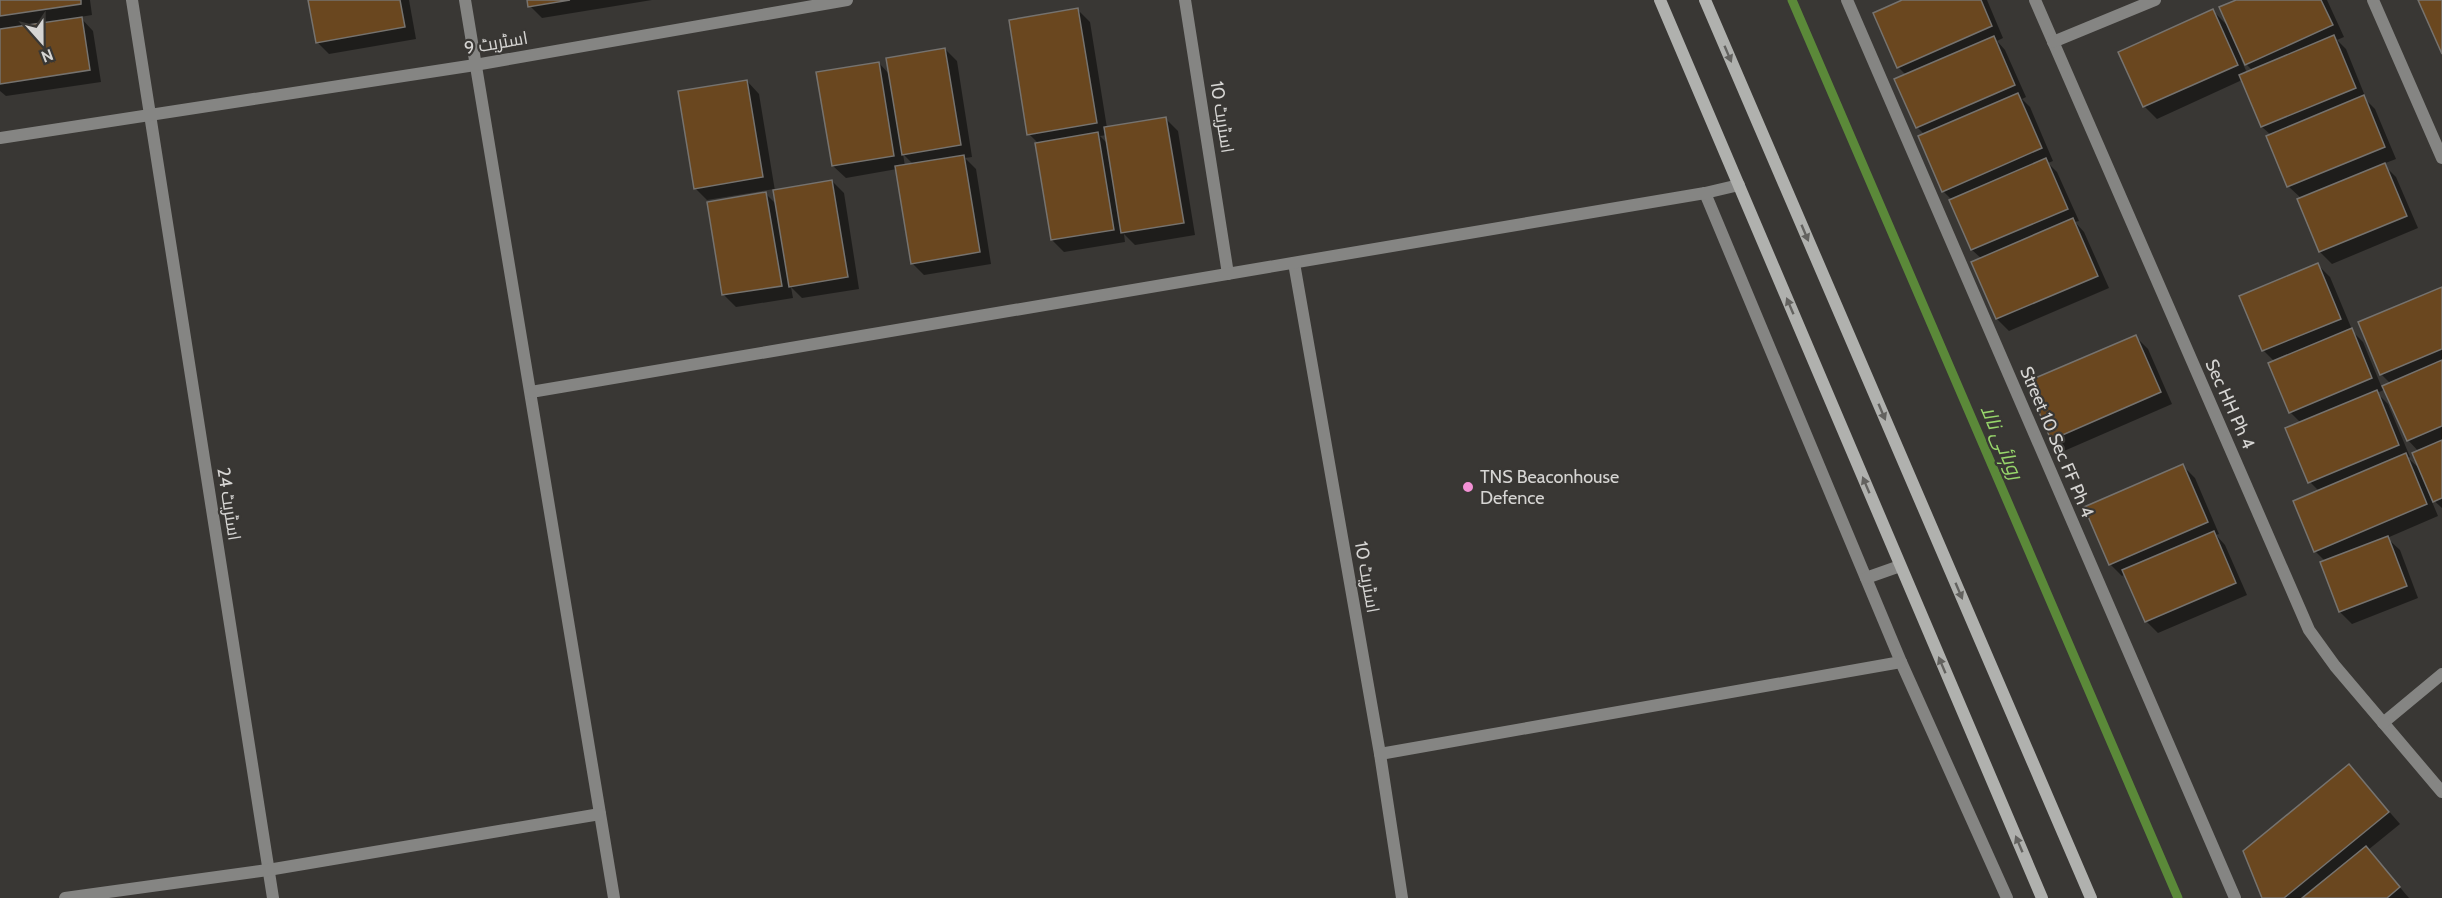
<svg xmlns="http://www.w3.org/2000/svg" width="2442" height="898" font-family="Cabin,Cairo,sans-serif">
	<rect width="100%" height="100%" fill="#393734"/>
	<g fill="#0007" fill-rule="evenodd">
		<path d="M0,0H90L92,15L80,17L93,31L101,82L6,96L0,91Z"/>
		<path d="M310,0H409L416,39L329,54L317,42Z"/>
		<path d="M529,0H652L542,18L530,6Z"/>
		<path d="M1906,0H1987L2003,38L1997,41L2005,50L2026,97L2022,99L2030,107L2053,161L2048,163L2057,172L2079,221L2075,222L2084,232L2109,288L2009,331L1997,319L1982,259L1972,250L1952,200L1943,191L1925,135L1917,127L1906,75L1898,67Z"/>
		<path d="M2239,0H2327L2344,37L2337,40L2346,49L2367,101L2375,109L2396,159L2383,164L2396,177L2418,228L2332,264L2320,252L2299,200L2302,199L2288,186L2271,135L2262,127L2242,80L2157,119L2145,107L2120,53L2213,11L2230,28ZM2241,59L2253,71L2247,73Z"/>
		<path d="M1078,10L1090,22L1107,128L1166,119L1178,131L1195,235L1135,245L1124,234L1125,242L1064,252L1052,240L1039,144L1029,134ZM1107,135L1109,145L1100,136Z"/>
		<path d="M945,49L957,61L972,157L965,158L976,169L991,264L924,275L912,263L897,169L846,178L833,166L879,63L890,75ZM903,154L914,165L905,166Z"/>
		<path d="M747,81L759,94L775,191L832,181L844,193L859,289L802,298L791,287L793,298L736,307L724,295L766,194L777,205L774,189L707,200L695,188Z"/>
		<path d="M2318,265L2330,277L2353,332L2363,342L2382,388L2391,384L2381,374L2442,289V508L2430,497L2438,516L2387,538L2400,550L2418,598L2352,624L2340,612L2322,563L2326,562L2315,551L2319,491L2310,482L2301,423L2290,412L2275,362L2263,350ZM2386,389L2408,440L2419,452L2421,470L2408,458L2410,457L2388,404L2377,393Z"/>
		<path d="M2136,337L2148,349L2172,404L2064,451L2052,439Z"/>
		<path d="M2183,466L2195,478L2219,534L2216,535L2225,545L2247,595L2158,633L2146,621L2126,574L2122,576L2110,564Z"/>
		<path d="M2349,766L2400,824L2368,850L2409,898H2264Z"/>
	</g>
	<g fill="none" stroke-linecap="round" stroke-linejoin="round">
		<path stroke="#5b8939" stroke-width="9" d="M1792,0L2178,898"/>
	</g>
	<g fill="#6a471f" stroke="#76736f" stroke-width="1.5">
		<path d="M0,0H81V4L0,16Z"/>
		<path d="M308,0H400L405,27L316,43Z"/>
		<path d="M527,0H570L528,7Z"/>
		<path d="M1902,0H1981L1992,26L1897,68L1873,13Z"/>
		<path d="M2236,0H2321L2333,25L2245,65L2219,7Z"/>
		<path d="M2418,0H2442V54Z"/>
		<path d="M1078,8L1097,123L1027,135L1009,20Z"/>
		<path d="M2213,9L2238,65L2143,107L2118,52Z"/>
		<path d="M82,17L90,70L0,84V29Z"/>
		<path d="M2334,35L2356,88L2261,127L2239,75Z"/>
		<path d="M1994,36L2015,85L1916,128L1894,79Z"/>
		<path d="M945,48L961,145L902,155L886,58Z"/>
		<path d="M879,62L894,156L832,166L816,72Z"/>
		<path d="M747,80L763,177L694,189L678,91Z"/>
		<path d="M2018,93L2042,148L1942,192L1918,136Z"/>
		<path d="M2364,95L2385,147L2287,187L2266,136Z"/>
		<path d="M1166,117L1184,223L1121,233L1104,127Z"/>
		<path d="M1098,132L1114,230L1051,240L1035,143Z"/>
		<path d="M964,155L980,252L911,264L895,166Z"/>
		<path d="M2046,158L2068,209L1971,250L1949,200Z"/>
		<path d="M2385,163L2407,216L2319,252L2297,199Z"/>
		<path d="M832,180L848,277L789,287L773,190Z"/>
		<path d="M766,192L782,286L722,295L707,202Z"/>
		<path d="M2073,218L2098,276L1996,319L1971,262Z"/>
		<path d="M2318,263L2341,319L2262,351L2239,296Z"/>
		<path d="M2442,287V349L2380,375L2358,322Z"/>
		<path d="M2352,328L2372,378L2289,413L2268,363Z"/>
		<path d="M2136,335L2161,392L2051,440L2026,382Z"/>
		<path d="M2442,360V426L2407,441L2382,386Z"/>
		<path d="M2377,390L2399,445L2308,483L2285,428Z"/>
		<path d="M2442,440V498L2433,502L2412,453Z"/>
		<path d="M2406,453L2427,504L2314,552L2293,501Z"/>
		<path d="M2183,464L2208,522L2109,565L2084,507Z"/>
		<path d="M2214,531L2236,583L2145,622L2122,570Z"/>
		<path d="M2388,536L2407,586L2339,612L2320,562Z"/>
		<path d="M2349,764L2389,812L2284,898H2262L2243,851Z"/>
		<path d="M2366,846L2400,887L2387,898H2302Z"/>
	</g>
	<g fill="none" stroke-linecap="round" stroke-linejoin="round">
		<g stroke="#858583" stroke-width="12">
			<path d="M132,0L273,898"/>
			<path d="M465,0L614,898"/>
			<path d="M1185,0L1228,274"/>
			<path d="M1847,0L2235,898"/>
			<path d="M2035,0L2309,630L2335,666L2442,792"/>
			<path d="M2373,0L2442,158"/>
			<path d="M2053,42L2155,0"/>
			<path d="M0,138L475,65L847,0"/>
			<path d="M1705,193L1901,662L2007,898"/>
			<path d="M1294,263L1380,754L1402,898"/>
			<path d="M531,392L1705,193L1739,185"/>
			<path d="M1866,578L1900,566"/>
			<path d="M2383,723L2442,674"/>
			<path d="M1380,754L1901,662"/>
			<path d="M65,898L268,870L600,814"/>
		</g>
		<g stroke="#b0b1ae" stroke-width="12">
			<path d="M1660,0L2042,898"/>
			<path d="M1705,0L2091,898"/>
		</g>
	</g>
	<defs><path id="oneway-solid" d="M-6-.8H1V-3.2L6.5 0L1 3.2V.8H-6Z" transform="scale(1.5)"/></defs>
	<g fill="#63625f">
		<use href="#oneway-solid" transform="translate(1728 54) rotate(67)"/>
		<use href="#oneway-solid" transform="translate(1805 233) rotate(67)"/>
		<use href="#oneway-solid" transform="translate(1790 306) rotate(-113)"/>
		<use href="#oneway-solid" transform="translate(1882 412) rotate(67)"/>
		<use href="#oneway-solid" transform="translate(1866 485) rotate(-113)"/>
		<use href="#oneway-solid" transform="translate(1959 591) rotate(67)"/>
		<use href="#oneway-solid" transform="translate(1942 665) rotate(-113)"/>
		<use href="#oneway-solid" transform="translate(2019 844) rotate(-113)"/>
	</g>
	<circle fill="#f391d5" stroke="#393734" stroke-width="2" cx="1468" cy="487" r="6"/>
	<g text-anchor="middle" stroke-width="4.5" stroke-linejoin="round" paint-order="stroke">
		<g font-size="18" fill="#d6d5d3" stroke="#393734">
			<text transform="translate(496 43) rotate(-10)" y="6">اسٹریٹ 9</text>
			<text transform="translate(1222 117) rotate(81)" y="6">اسٹریٹ 10</text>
			<text transform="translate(2230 404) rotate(66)" y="6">Sec HH Ph 4</text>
			<text transform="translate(2057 442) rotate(67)" y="6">Street 10 Sec FF Ph 4</text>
			<text transform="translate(229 504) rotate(81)" y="6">اسٹریٹ 24</text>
			<text transform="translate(1367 577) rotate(80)" y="6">اسٹریٹ 10</text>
		</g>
		<g font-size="18" fill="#d6d5d3" stroke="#393734" text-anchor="start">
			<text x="1480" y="483">TNS Beaconhouse<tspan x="1480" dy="21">Defence</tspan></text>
		</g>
		<g font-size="20" font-style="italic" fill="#97d56b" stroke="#393734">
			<text transform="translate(2002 442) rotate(67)" y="7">روہائی نالا</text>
		</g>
	</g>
	<g transform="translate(42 42) rotate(159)" stroke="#393734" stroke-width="4.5" paint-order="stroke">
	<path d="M0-4.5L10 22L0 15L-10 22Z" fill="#d6d5d3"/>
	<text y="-9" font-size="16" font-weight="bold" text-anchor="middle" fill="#d6d5d3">N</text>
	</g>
</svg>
